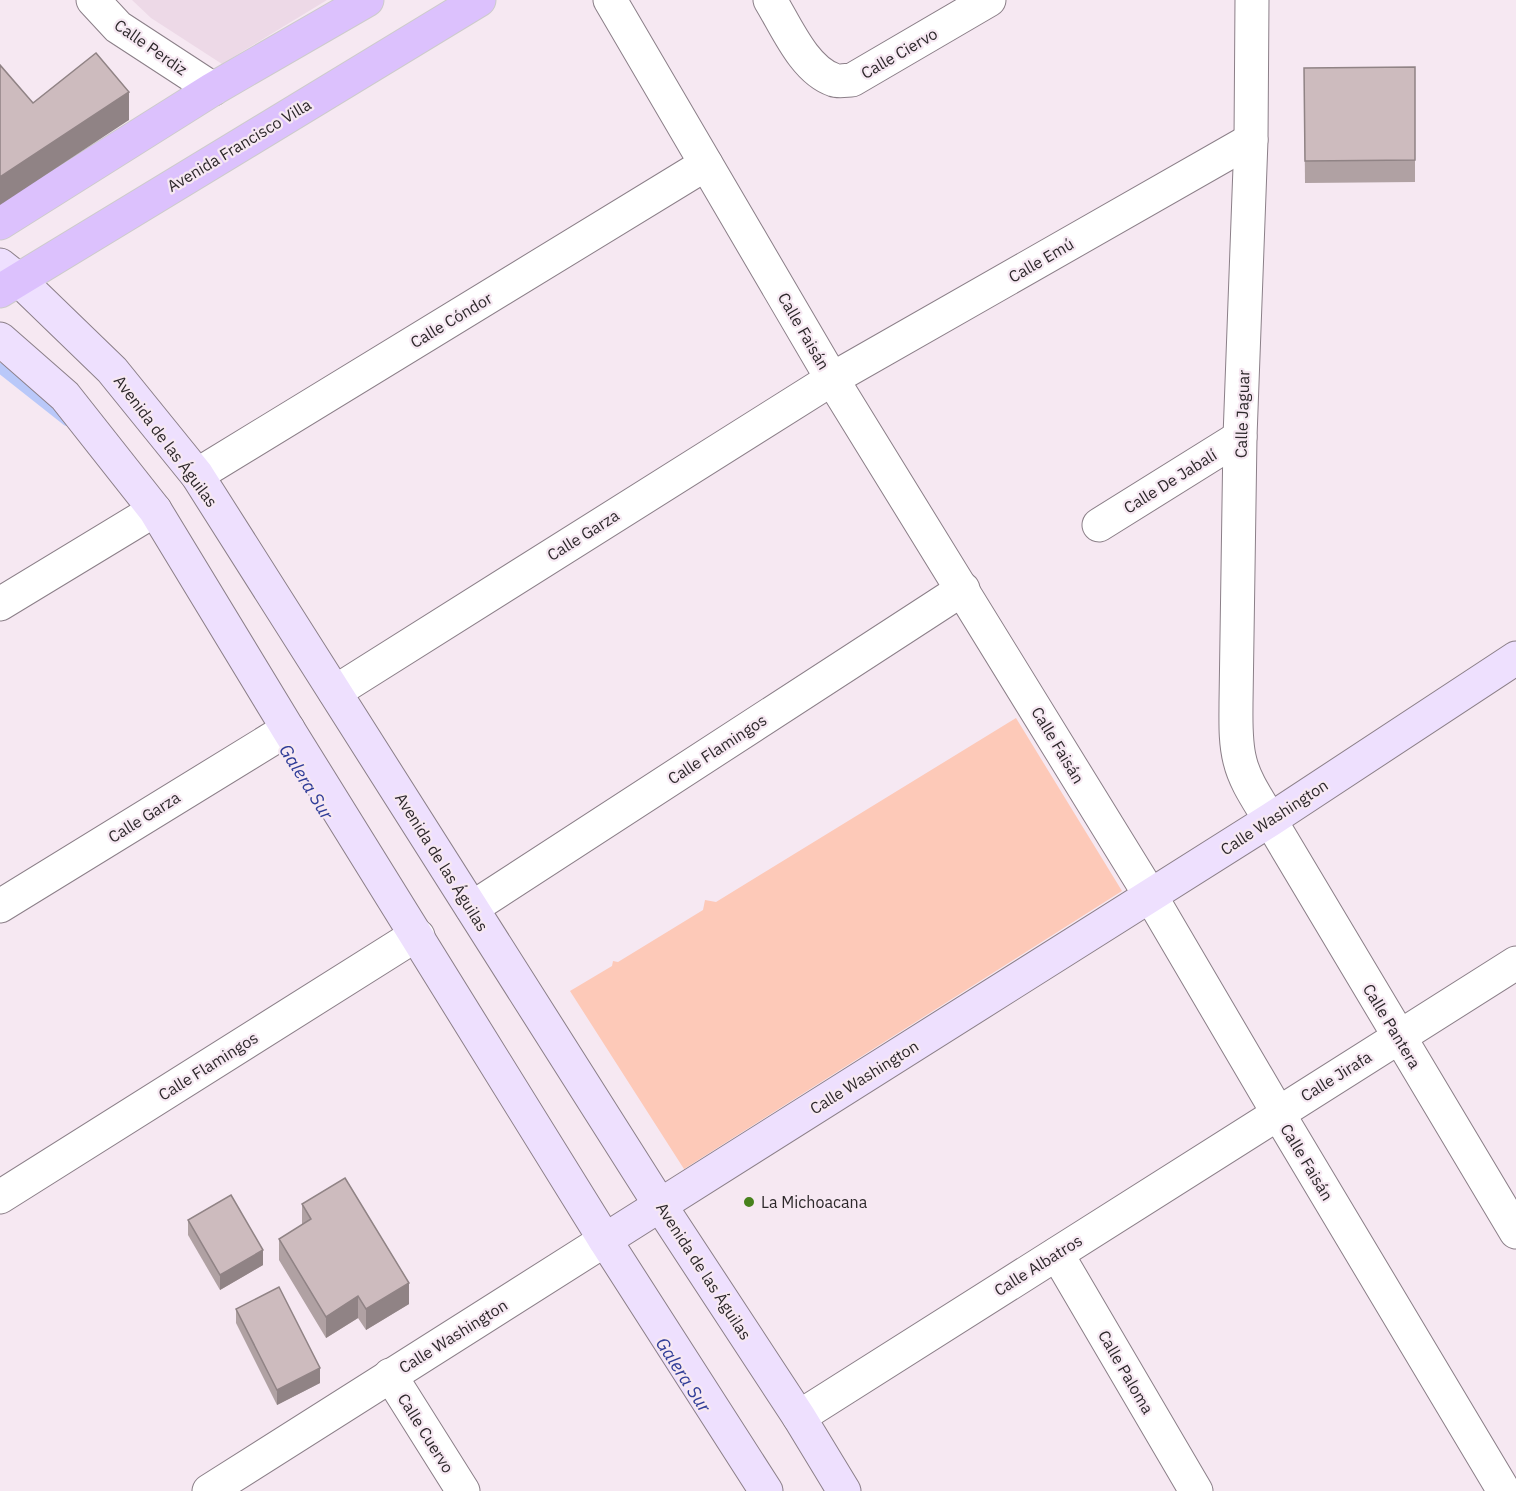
<svg xmlns="http://www.w3.org/2000/svg" width="1516" height="1491" font-family="'IBM Plex Sans',sans-serif">
	<rect width="100%" height="100%" fill="#f6e8f2"/>
	<path fill="#edd9e7" d="M132,0H327L222,64L151,18Z"/>
	<path fill="#fdc9b8" d="M1016,718L1122,891L684,1169L570,991L612,966L613,961L618,962L703,910L705,900L716,902Z"/>
	<g fill="none" stroke-linecap="round" stroke-linejoin="round">
		<path stroke="#b9c8f9" stroke-width="10" d="M0,368L67,421"/>
		<g stroke="#8b7f88" stroke-width="35">
			<g id="street">
				<path d="M93,0L118,27L213,89"/>
				<path d="M610,0L832,379L1150,895L1278,1113L1504,1491"/>
				<path d="M770,0C786,26 804,70 834,80C839,82 847,80 852,80L989,0"/>
				<path d="M1252,0L1251,140L1240,437L1236,703C1236,722 1235,742 1240,761C1245,782 1259,801 1270,820L1516,1232"/>
				<path d="M197,475L706,164"/>
				<path d="M1099,525L1240,437"/>
				<path d="M0,604L155,510"/>
				<path d="M335,692L832,379L1251,140"/>
				<path d="M0,906L288,729"/>
				<path d="M472,908L963,589"/>
				<path d="M0,1197L408,940L418,936"/>
				<path d="M1057,1254L1196,1491"/>
				<path d="M390,1375L463,1491"/>
				<path d="M799,1417L1516,963"/>
				<path d="M209,1491L605,1240"/>
			</g>
		</g>
		<g stroke="#8b7f88" stroke-width="35">
			<g id="secondary">
				<path d="M0,265L19,280L112,370L197,475L660,1205L799,1417L844,1491"/>
				<path d="M0,339L65,396L155,510L288,729L605,1240L766,1491"/>
				<path d="M605,1240L1270,820L1516,658"/>
			</g>
		</g>
		<g stroke="#cdcbcc" stroke-width="35">
			<g id="primary">
				<path d="M0,223L213,89L367,0"/>
				<path d="M0,291L479,0"/>
			</g>
		</g>
		<use href="#street" stroke="#fff" stroke-width="33"/>
		<use href="#secondary" stroke="#eee0fe" stroke-width="33"/>
		<use href="#primary" stroke="#dcc1fd" stroke-width="33"/>
	</g>
	<g fill="#b0a1a3">
		<path d="M1415,67V182L1305,183L1304,68Z"/>
		<path d="M302,1204L409,1304L366,1330L358,1318L326,1338L279,1260V1239L302,1225Z"/>
		<path d="M188,1220L263,1265L220,1290L188,1235Z"/>
		<path d="M236,1309L320,1383L277,1405L236,1323Z"/>
	</g>
	<g fill="#908385">
		<path d="M129,92V120L0,205V177Z"/>
		<path d="M263,1250V1265L220,1290V1275Z"/>
		<path d="M409,1283V1304L366,1330V1309Z"/>
		<path d="M358,1296V1318L326,1338V1317Z"/>
		<path d="M320,1368V1383L277,1405V1390Z"/>
	</g>
	<g fill="#cdbbbe" stroke="#908385" stroke-width="1.5">
		<path d="M96,53L129,92L0,177V65L33,103Z"/>
		<path d="M1415,67V160L1305,161L1304,68Z"/>
		<path d="M345,1178L409,1283L366,1309L358,1296L326,1317L279,1239L311,1219L302,1204Z"/>
		<path d="M231,1195L263,1250L220,1275L188,1220Z"/>
		<path d="M279,1287L320,1368L277,1390L236,1309Z"/>
	</g>
	<circle fill="#47811c" stroke="#f6e8f2" stroke-width="2" cx="749" cy="1202" r="6"/>
	<g text-anchor="middle" stroke-width="4.5" stroke-linejoin="round" paint-order="stroke">
		<g font-size="16" fill="#2d282b" stroke="#f6e8f2">
			<text transform="translate(151 47) rotate(35)" y="6">Calle Perdiz</text>
			<text transform="translate(899 53) rotate(-30)" y="6">Calle Ciervo</text>
			<text transform="translate(239 145) rotate(-31)" y="6">Avenida Francisco Villa</text>
			<text transform="translate(1041 260) rotate(-30)" y="6">Calle Emú</text>
			<text transform="translate(451 320) rotate(-31)" y="6">Calle Cóndor</text>
			<text transform="translate(804 331) rotate(60)" y="6">Calle Faisán</text>
			<text transform="translate(1242 414) rotate(-88)" y="6">Calle Jaguar</text>
			<text transform="translate(166 441) rotate(53)" y="6">Avenida de las Águilas</text>
			<text transform="translate(1170 481) rotate(-32)" y="6">Calle De Jabalí</text>
			<text transform="translate(583 535) rotate(-32)" y="6">Calle Garza</text>
			<text transform="translate(1058 745) rotate(59)" y="6">Calle Faisán</text>
			<text transform="translate(717 749) rotate(-33)" y="6">Calle Flamingos</text>
			<text transform="translate(144 817) rotate(-32)" y="6">Calle Garza</text>
			<text transform="translate(1274 817) rotate(-33)" y="6">Calle Washington</text>
			<text transform="translate(442 862) rotate(58)" y="6">Avenida de las Águilas</text>
			<text transform="translate(1392 1026) rotate(59)" y="6">Calle Pantera</text>
			<text transform="translate(208 1066) rotate(-32)" y="6">Calle Flamingos</text>
			<text transform="translate(1336 1076) rotate(-32)" y="6">Calle Jirafa</text>
			<text transform="translate(864 1077) rotate(-32)" y="6">Calle Washington</text>
			<text transform="translate(1307 1162) rotate(59)" y="6">Calle Faisán</text>
			<text transform="translate(1038 1265) rotate(-32)" y="6">Calle Albatros</text>
			<text transform="translate(704 1271) rotate(57)" y="6">Avenida de las Águilas</text>
			<text transform="translate(453 1336) rotate(-32)" y="6">Calle Washington</text>
			<text transform="translate(1126 1372) rotate(60)" y="6">Calle Paloma</text>
			<text transform="translate(426 1433) rotate(58)" y="6">Calle Cuervo</text>
		</g>
		<g font-size="16" fill="#2d282b" stroke="#f6e8f2" text-anchor="start">
			<text x="761" y="1208">La Michoacana</text>
		</g>
		<g font-size="18" font-style="italic" fill="#303d98" stroke="#f6e8f2">
			<text transform="translate(306 782) rotate(58)" y="6">Galera Sur</text>
			<text transform="translate(683 1375) rotate(57)" y="6">Galera Sur</text>
		</g>
	</g>
</svg>
